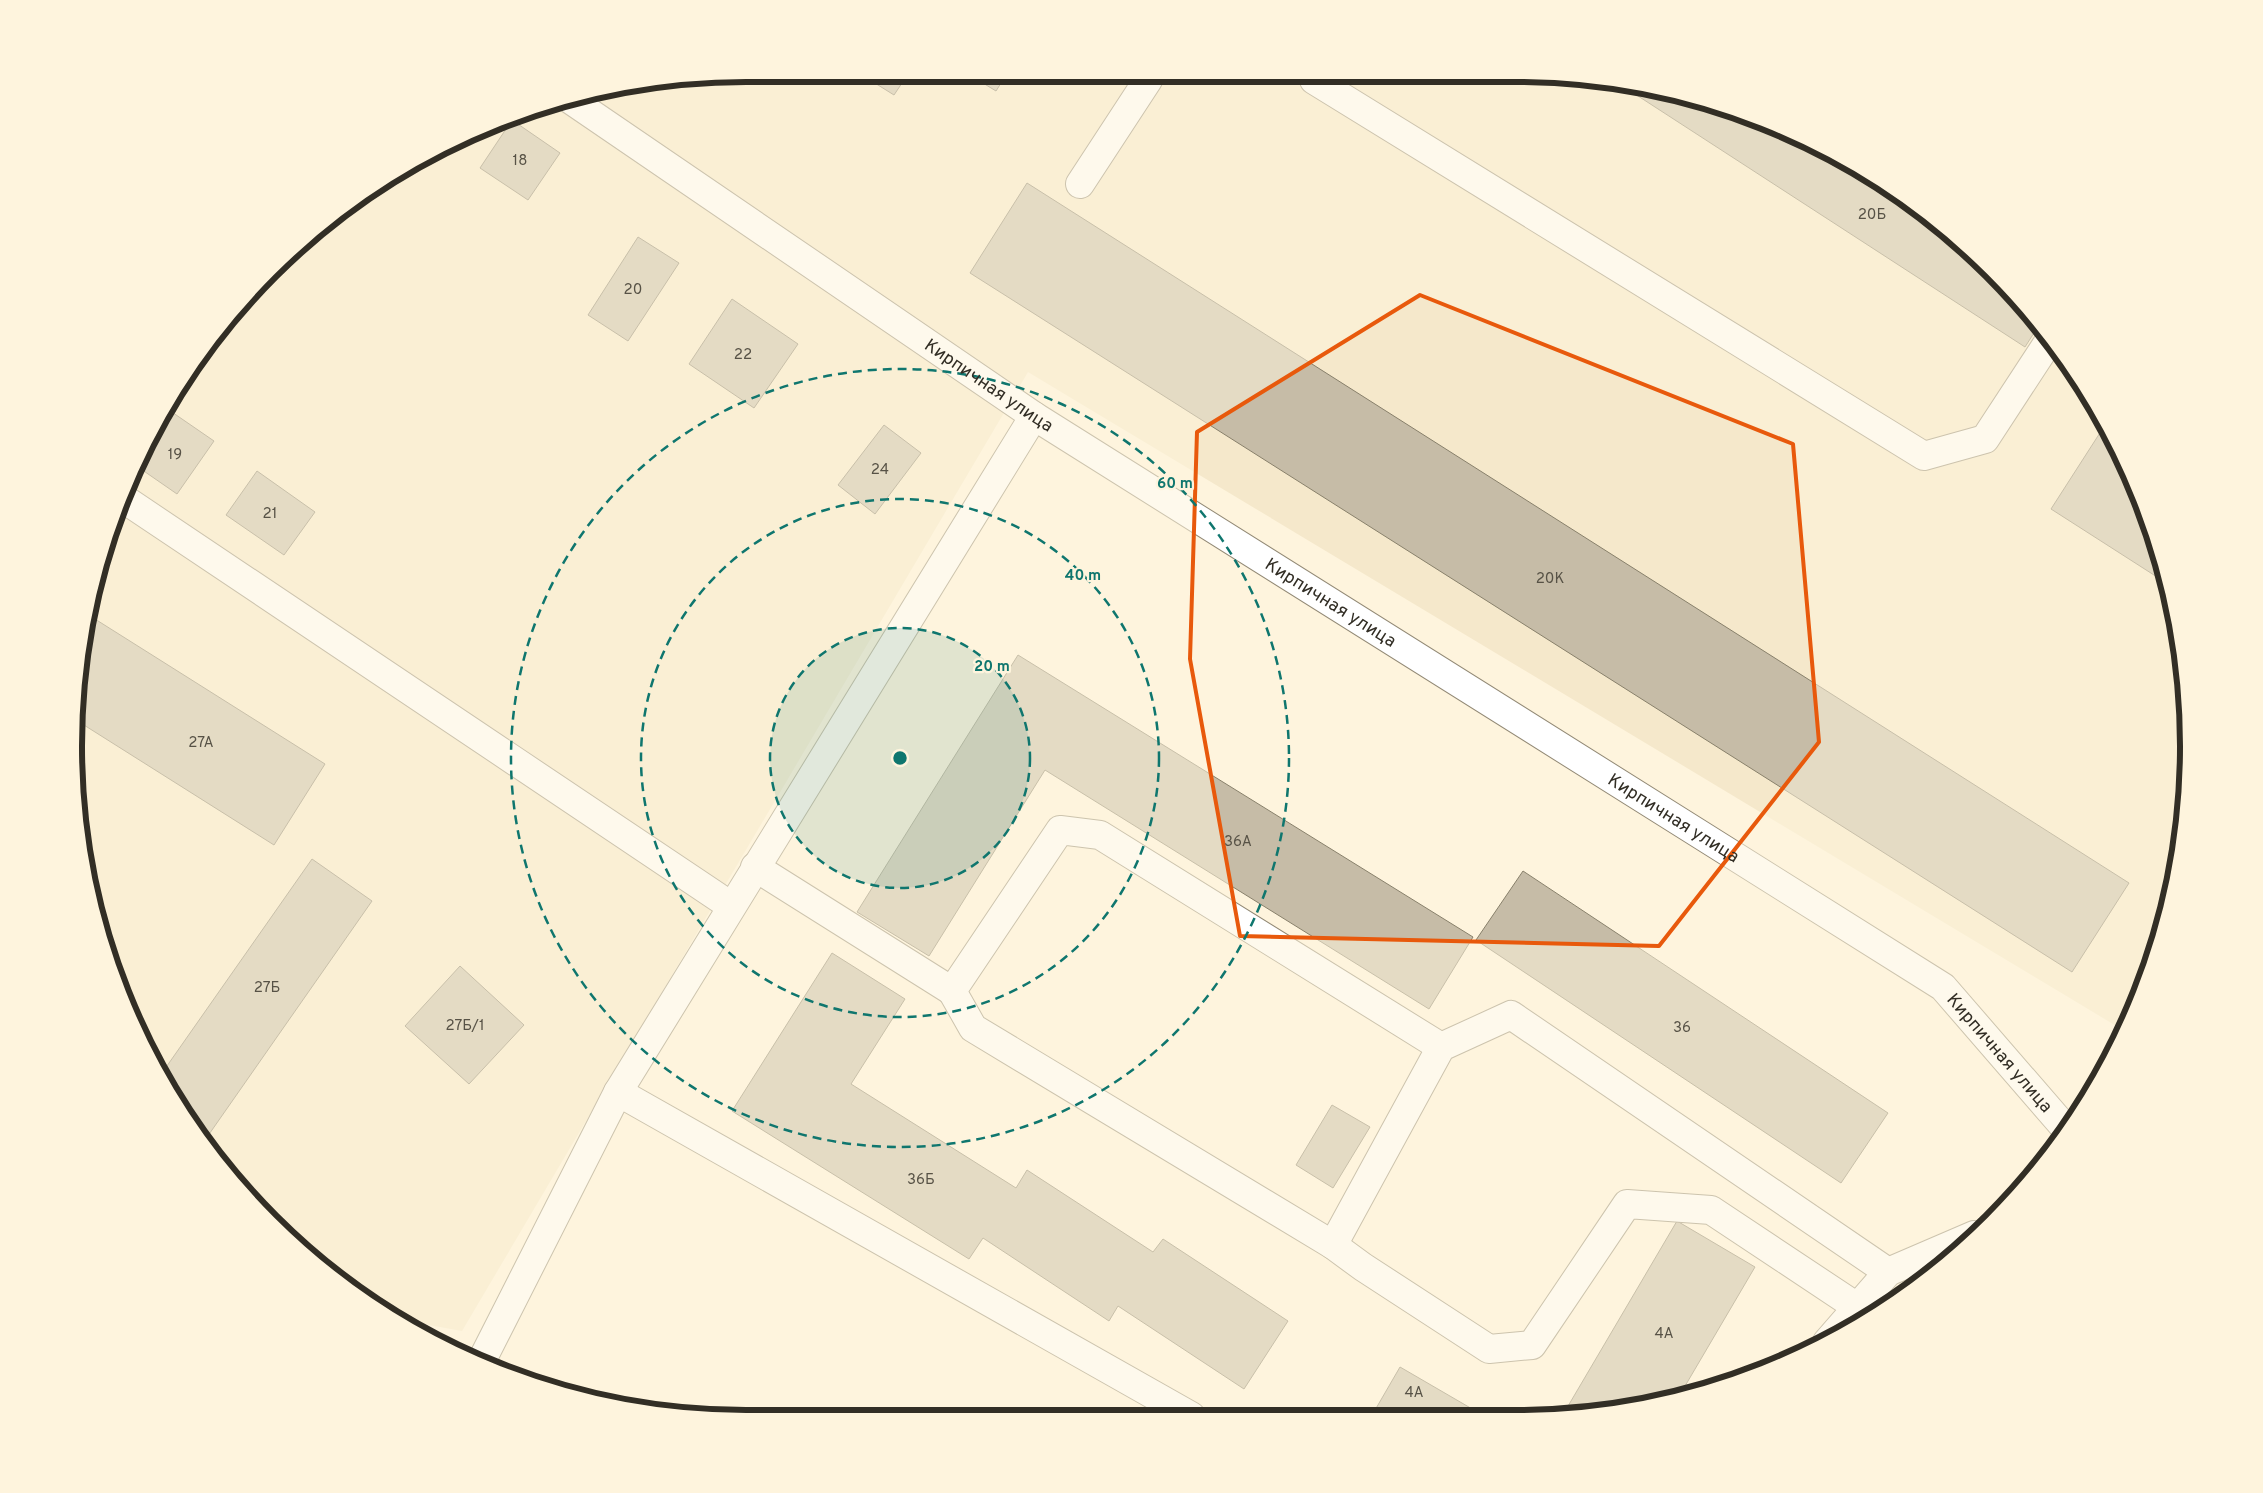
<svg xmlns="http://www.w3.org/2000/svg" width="2263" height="1493" font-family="Overpass,sans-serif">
	<rect width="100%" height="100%" fill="#fef4dd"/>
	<path fill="#f5e8cb" d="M658,80H1605L1774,125L1890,187L1960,241L2050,337L2120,449L2166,572L2188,702L2184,834L2154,962L2123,1030L1028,372L462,1331L396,1319L303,1252L187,1120L125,1004L97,921L74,746L87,616L110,530L164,410L213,337L303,241L373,187L531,109Z"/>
	<g fill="#c6bca7" stroke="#88806b">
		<path d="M870,80H904L894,95Z"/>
		<path d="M978,80H1003L996,91Z"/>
		<path d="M1618,83L1774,125L1890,187L1960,241L2039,325L2025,347Z"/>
		<path d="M512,120L560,153L528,200L480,168Z"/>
		<path d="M1027,183L2129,883L2072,972L970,273Z"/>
		<path d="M638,237L679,263L628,341L588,315Z"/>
		<path d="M732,299L798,344L754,408L689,364Z"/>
		<path d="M166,408L214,441L177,494L138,467Z"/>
		<path d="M884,425L921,453L875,514L838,485Z"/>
		<path d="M2105,425L2120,449L2166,572L2168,584L2051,509Z"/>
		<path d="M257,471L315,512L284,555L226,515Z"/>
		<path d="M87,614L325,764L274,845L76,720Z"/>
		<path d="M1018,655L1473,937L1429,1009L1045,770L929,956L857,912Z"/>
		<path d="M312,859L372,901L205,1140L187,1120L162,1073Z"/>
		<path d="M1523,871L1888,1113L1841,1183L1476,940Z"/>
		<path d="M832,953L905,999L851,1084L1016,1188L1027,1170L1153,1252L1163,1239L1288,1321L1244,1389L1118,1306L1109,1321L983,1238L969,1259L732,1111Z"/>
		<path d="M460,966L524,1025L469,1084L405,1026Z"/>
		<path d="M1332,1105L1370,1127L1333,1188L1296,1165Z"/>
		<path d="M1677,1221L1755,1267L1678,1398L1561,1418Z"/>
		<path d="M1400,1367L1486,1417H1371Z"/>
		<path d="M1530,1410L1545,1418H1526Z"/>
	</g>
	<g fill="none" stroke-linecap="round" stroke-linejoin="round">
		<g stroke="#928975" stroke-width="30">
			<g id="minor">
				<path d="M1314,80L1924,456L1985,439L2051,338"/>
				<path id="s1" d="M571,100L1034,416L1943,987L2066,1129"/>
				<path d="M1080,184L1148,80"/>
				<path d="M124,499L731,906"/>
				<path d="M755,867L952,991"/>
				<path d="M1441,1047L1100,835L1060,830L952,991L973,1028L1333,1245L1441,1047L1511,1015L1888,1272"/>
				<path d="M618,1092L1191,1416"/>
				<path d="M1333,1245L1363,1267L1489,1349L1532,1345L1627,1204L1711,1210L1857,1307"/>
				<path d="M1827,1342L1888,1272L1974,1235"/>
				<path d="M480,1364L618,1092L1034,416"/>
			</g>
		</g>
		<use href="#minor" stroke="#fff" stroke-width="28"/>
	</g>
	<path d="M0 0H2263V1493H0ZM1420,295L1793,444L1819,742L1659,946L1240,936L1190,659L1197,432Z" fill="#fef4dd" fill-opacity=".55" fill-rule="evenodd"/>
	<path fill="none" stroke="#e8590c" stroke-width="4" stroke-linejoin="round" d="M1420,295L1793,444L1819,742L1659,946L1240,936L1190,659L1197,432Z"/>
	<circle cx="900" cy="758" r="130" fill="#0f766e" fill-opacity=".12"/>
	<g fill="none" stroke="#0f766e" stroke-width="2.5" stroke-dasharray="9 6">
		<circle cx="900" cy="758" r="130"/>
		<circle cx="900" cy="758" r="259"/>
		<circle cx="900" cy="758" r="389"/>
	</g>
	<g text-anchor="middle" stroke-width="4.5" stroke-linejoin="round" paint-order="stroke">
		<g font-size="15" fill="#575246">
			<text x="520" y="165">18</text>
			<text x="1872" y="219">20Б</text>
			<text x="633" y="294">20</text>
			<text x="743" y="359">22</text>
			<text x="175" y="459">19</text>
			<text x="880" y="474">24</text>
			<text x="270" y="518">21</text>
			<text x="1550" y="583">20К</text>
			<text x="201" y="747">27А</text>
			<text x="1238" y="846">36А</text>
			<text x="267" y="992">27Б</text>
			<text x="465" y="1030">27Б/1</text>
			<text x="1682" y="1032">36</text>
			<text x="921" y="1184">36Б</text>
			<text x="1664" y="1338">4А</text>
			<text x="1414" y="1397">4А</text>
		</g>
		<g font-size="18" fill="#322e25" stroke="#fef4dd">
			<text dy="6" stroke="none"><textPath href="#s1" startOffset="506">Кирпичная улица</textPath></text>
			<text dy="6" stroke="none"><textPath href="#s1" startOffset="911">Кирпичная улица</textPath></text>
			<text dy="6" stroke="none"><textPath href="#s1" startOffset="1316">Кирпичная улица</textPath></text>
			<text dy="6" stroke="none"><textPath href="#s1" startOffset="1721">Кирпичная улица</textPath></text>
		</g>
	</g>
	<path d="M0 0H2263V1493H0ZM746 82H1516A664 664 0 0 1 2180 746V746A664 664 0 0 1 1516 1410H746A664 664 0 0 1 82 746V746A664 664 0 0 1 746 82Z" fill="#fef4dd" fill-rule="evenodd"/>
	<path fill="none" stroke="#322e25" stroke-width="6" d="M746 82H1516A664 664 0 0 1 2180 746V746A664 664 0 0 1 1516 1410H746A664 664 0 0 1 82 746V746A664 664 0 0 1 746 82Z"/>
	<circle cx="900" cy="758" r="8" fill="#0f766e" stroke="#fef4dd" stroke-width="2.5"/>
	<g font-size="15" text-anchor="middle" font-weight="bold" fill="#0f766e" stroke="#fef4dd" stroke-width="4.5" stroke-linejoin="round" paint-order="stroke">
		<text x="1175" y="488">60 m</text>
		<text x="1083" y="580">40 m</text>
		<text x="992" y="671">20 m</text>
	</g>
</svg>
